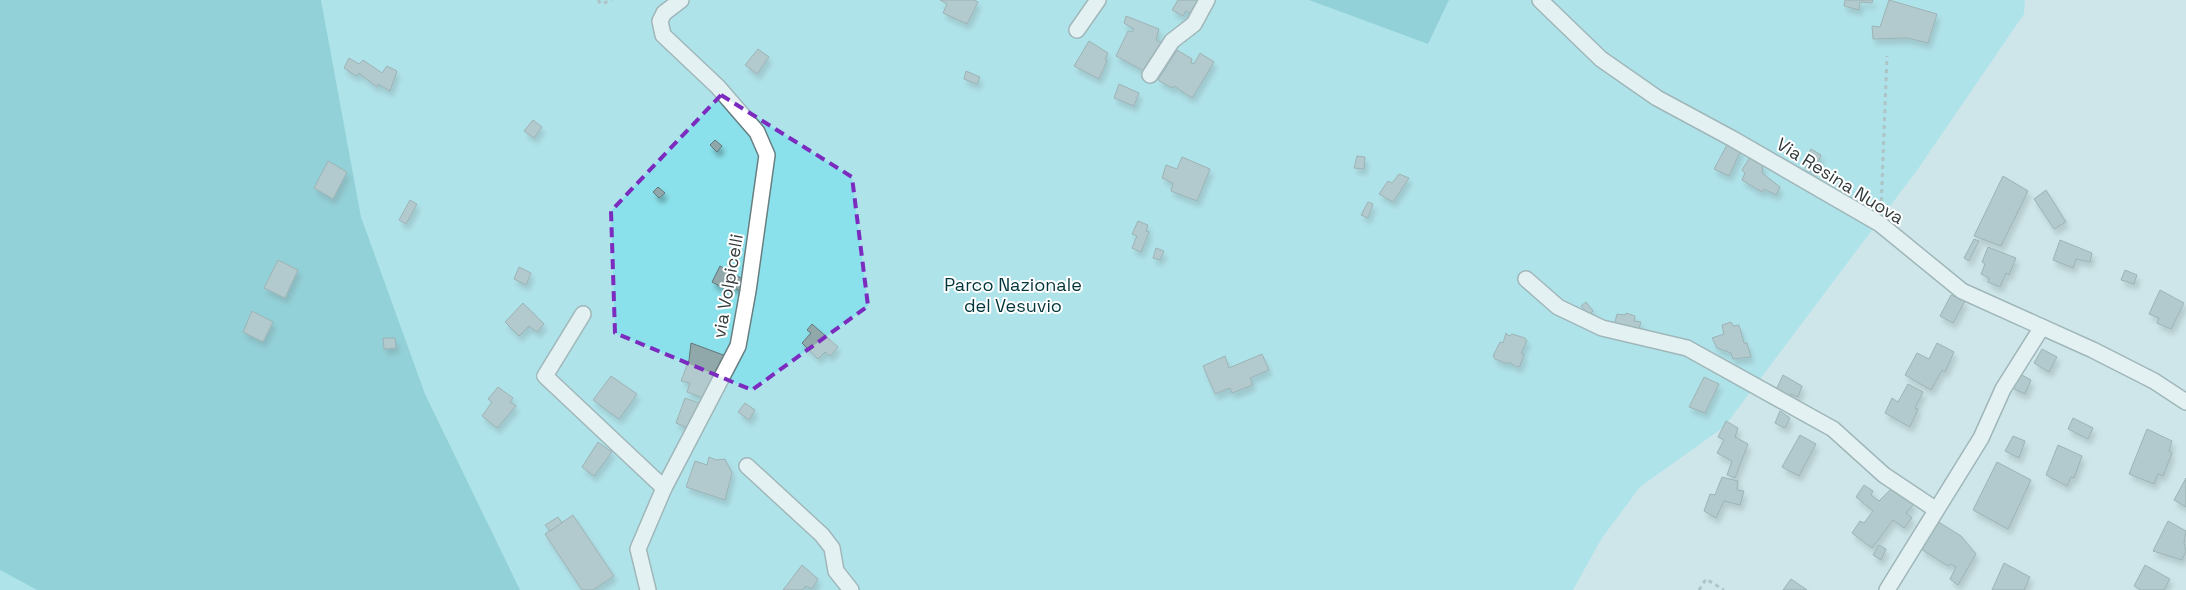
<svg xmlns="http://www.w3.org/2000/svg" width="2186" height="590" font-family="'Space Grotesk',sans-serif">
	<defs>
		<filter id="shadow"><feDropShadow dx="3" dy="5.5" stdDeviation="2.5" flood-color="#0004"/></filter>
	</defs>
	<rect width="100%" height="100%" fill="#cee6e9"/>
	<path fill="#8be1eb" d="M0,0H2025L2024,14L1918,169L1724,427L1640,487L1602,538L1573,590H0Z"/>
	<g fill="#4cb8c4">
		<path d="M0,0H321L361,217L425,394L520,590H37L0,570Z"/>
		<path d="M1309,0H1449L1428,44Z"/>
	</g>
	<g fill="#91a8aa" stroke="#617678" filter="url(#shadow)">
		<path d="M940,0H974L978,2L967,24L943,13L947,4Z"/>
		<path d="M1178,0H1198L1190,13L1186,11L1183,16L1172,10Z"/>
		<path d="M1845,0H1873L1872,3L1860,2L1859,10L1844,6Z"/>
		<path d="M1889,0L1937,14L1928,43L1907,38L1873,39L1872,26L1880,27Z"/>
		<path d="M1126,16L1159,29L1156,40L1162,43L1144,71L1116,56L1128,31L1132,32L1134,29L1124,23Z"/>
		<path d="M1089,41L1108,53L1105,60L1107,61L1099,79L1074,66Z"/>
		<path d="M758,49L769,57L757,74L745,65Z"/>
		<path d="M1177,50L1192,59L1191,63L1194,64L1200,53L1214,62L1192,98L1174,86L1172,88L1158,80Z"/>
		<path d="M349,58L359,64L363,60L382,73L387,66L397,71L390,91L378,84L377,87L359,73L356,76L344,68Z"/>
		<path d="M966,71L980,77L977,84L964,79Z"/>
		<path d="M1119,84L1139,93L1134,106L1114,98Z"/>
		<path d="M533,120L542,127L534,138L524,131Z"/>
		<path d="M715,140L722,146L717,152L710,145Z"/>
		<path d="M1728,143L1741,150L1729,176L1714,169Z"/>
		<path d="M1811,149L1821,155L1814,172L1802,165Z"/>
		<path d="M1357,156L1365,157L1364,169L1354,168Z"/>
		<path d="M1182,157L1210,169L1197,201L1171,191L1173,183L1162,178L1166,165L1177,169Z"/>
		<path d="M1750,157L1763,165L1762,173L1780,187L1776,195L1764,189L1762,192L1742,180L1745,173L1742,170Z"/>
		<path d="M328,161L347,172L333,199L314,188Z"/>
		<path d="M1399,174L1409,178L1393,202L1379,194L1388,181L1392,183Z"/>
		<path d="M2003,176L2028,191L2001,246L1974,236Z"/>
		<path d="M658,187L665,193L659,198L653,192Z"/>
		<path d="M2046,190L2066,222L2054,229L2034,199Z"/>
		<path d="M410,200L417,204L406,224L399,220Z"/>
		<path d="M1368,202L1373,204L1368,218L1361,215Z"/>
		<path d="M1138,221L1148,225L1146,231L1149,232L1141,252L1132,248L1137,236L1132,234Z"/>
		<path d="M1974,239L1979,241L1969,261L1964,258Z"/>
		<path d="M2060,240L2092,253L2090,262L2076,259L2073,268L2053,260Z"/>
		<path d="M1988,247L2016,258L2009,275L2006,273L2000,287L1988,282L1989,278L1981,274L1985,264L1982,262Z"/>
		<path d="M1156,248L1164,251L1160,260L1153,258Z"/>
		<path d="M278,260L298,270L285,298L264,288Z"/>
		<path d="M720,266L746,281L740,291L726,283L723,288L712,282Z"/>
		<path d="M519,267L531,273L526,285L514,279Z"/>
		<path d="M2125,270L2137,275L2134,284L2121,280Z"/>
		<path d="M2160,290L2184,303L2171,329L2157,323L2159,318L2149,314Z"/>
		<path d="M1951,295L1965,301L1953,323L1940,316Z"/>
		<path d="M1586,302L1593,311L1589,315L1581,306Z"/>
		<path d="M523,303L544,324L537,332L529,326L519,336L505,322Z"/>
		<path d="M252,311L273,322L263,342L243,332Z"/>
		<path d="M1626,313L1635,316L1634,321L1641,322L1638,332L1614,326L1617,314L1625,315Z"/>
		<path d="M1731,322L1733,326L1739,325L1744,343H1747L1751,357L1733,359L1731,353L1717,348L1712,338L1724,334L1722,325Z"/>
		<path d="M812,324L838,347L830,356L825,352L818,359L802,343L811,333L807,330Z"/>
		<path d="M1506,333L1509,336L1512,334L1525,338L1527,341L1521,353L1524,354L1520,366L1516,367L1511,363H1505L1495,359L1493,356L1500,342L1503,343Z"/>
		<path d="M383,338H395L396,348L384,349Z"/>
		<path d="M691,343L726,356L706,399L687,392L690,383L681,381L689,360Z"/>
		<path d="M1937,343L1954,352L1945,372L1942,370L1931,390L1905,375L1917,353L1929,359Z"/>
		<path d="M2042,349L2057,357L2049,372L2034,363Z"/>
		<path d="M1262,354L1269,370L1250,378L1253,385L1232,393L1230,388L1215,394L1203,366L1225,356L1229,368Z"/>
		<path d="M2020,374L2031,380L2025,394L2010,387Z"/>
		<path d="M1783,375L1802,386L1798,397L1791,394L1789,399L1775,392Z"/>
		<path d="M611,376L637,394L619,419L593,400Z"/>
		<path d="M1704,377L1719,384L1705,413L1689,407Z"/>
		<path d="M1908,384L1923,392L1915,408L1918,409L1910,427L1885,413L1892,398L1898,402Z"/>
		<path d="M498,387L513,398L510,402L516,406L497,428L482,416L492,402L488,399Z"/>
		<path d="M685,398L699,403L690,429L676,423Z"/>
		<path d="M745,403L755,410L749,420L738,412Z"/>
		<path d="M1780,411L1790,418L1785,428L1775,423Z"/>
		<path d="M2073,418L2093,428L2088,439L2068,429Z"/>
		<path d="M1726,421L1738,428L1735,437L1748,444L1735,478L1727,475L1732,461L1717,453L1724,440L1718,437Z"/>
		<path d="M2147,429L2172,441L2169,451L2172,453L2163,476L2158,474L2154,484L2129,474Z"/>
		<path d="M1800,435L1816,444L1799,476L1782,467Z"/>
		<path d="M2013,436L2025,441L2019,458L2005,451Z"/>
		<path d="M598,442L612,452L594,476L582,467Z"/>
		<path d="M2058,445L2082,456L2074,478L2071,477L2067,486L2046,475Z"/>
		<path d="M709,457L716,460L725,459L732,473L725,500L686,487L695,461L707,465Z"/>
		<path d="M1997,462L2031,480L2008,529L1973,510Z"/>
		<path d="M1722,477L1738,481L1737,490L1744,491L1740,505L1724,501L1716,518L1704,511L1710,494L1715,495Z"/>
		<path d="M2186,478V507L2174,500Z"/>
		<path d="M1864,485L1873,491L1871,495L1879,501L1894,486L1914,504L1906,513L1912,518L1904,528L1893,520L1872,548L1852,533L1860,521L1864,523L1873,511L1856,497Z"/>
		<path d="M573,515L614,576L593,590H582L545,534Z"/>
		<path d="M558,517L562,523L550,531L545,525Z"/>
		<path d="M1937,521L1961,536L1976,554L1958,585L1950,579L1956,567L1951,564L1948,566L1921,549Z"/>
		<path d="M2168,521L2186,531L2184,543L2186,551L2182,560L2153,551Z"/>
		<path d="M1879,545L1886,549L1881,560L1873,555Z"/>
		<path d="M2004,563L2030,577L2024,590H1992Z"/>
		<path d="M802,565L818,579L812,589L806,586L802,590H783Z"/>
		<path d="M2145,565L2170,579L2164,590H2141L2134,586Z"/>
		<path d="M1791,579L1807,590H1783Z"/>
	</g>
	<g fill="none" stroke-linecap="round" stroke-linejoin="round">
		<g stroke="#687e80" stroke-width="18">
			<g id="minor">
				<path d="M1540,0L1601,59L1657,98L1733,139L1880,224L1962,291L2093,350L2154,381L2186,402"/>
				<path d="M1077,30L1098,0"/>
				<path d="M1150,75L1172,41L1194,24L1207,0"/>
				<path d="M1526,279L1558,307L1602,328L1687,348L1833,429L1884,475L1935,509"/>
				<path d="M583,314L545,376L664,488"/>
				<path d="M747,466L822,535L832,548L836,571L851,590"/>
				<path d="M648,590L638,549L664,488L738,346L748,291L767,155L757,132L718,87L663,35L660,21L664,13L681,0"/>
				<path d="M1887,590L1981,438L2003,389L2042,327"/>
			</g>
		</g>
		<g stroke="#8a9b9d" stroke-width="3" stroke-dasharray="4 4" stroke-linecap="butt">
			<path d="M598,0L601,4L612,0"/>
			<path d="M1881,209L1887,56"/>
			<path d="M1699,590L1706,579L1724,590"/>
		</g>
		<use href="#minor" stroke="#fff" stroke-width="15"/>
	</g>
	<path d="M0 0H2186V590H0ZM721,95L852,177L868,306L752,390L615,333L611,211Z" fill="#cee6e9" fill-opacity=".55" fill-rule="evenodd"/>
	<path fill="none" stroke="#7b2cbf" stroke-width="4" stroke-dasharray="10 6" stroke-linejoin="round" d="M721,95L852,177L868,306L752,390L615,333L611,211Z"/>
	<g text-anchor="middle" stroke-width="4" stroke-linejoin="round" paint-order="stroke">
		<g font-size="18" fill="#343d3e" stroke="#fff">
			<text transform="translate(1840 181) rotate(32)" y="6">Via Resina Nuova</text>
			<text transform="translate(728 286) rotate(-80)" y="6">via Volpicelli</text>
		</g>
		<g font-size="18" fill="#00353b" stroke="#fff">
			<text x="1013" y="291">Parco Nazionale<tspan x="1013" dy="21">del Vesuvio</tspan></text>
		</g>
	</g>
</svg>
